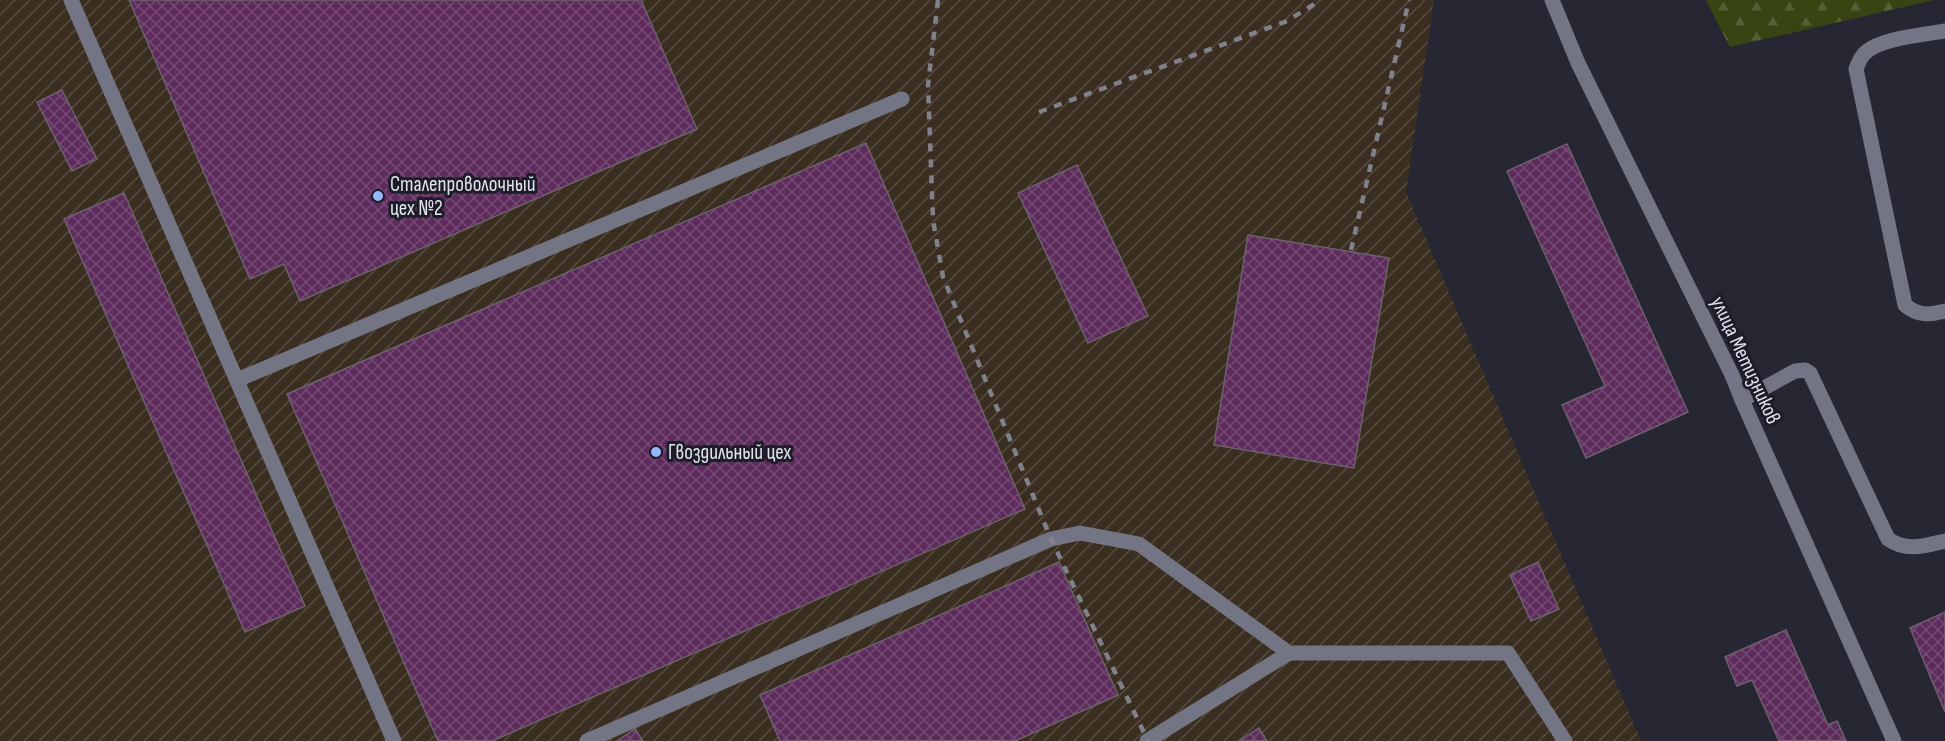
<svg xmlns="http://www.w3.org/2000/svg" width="1945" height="741" font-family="'Sofia Sans Condensed',sans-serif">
	<defs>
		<pattern id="industrial-furrows" width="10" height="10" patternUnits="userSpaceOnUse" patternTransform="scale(1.5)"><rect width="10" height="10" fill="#392e1f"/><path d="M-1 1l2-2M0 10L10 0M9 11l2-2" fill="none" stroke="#564c40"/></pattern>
		<pattern id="forest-firs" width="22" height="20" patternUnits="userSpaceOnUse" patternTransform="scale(1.5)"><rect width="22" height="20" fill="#384412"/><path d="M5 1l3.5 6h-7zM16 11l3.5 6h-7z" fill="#555f35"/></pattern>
		<pattern id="building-cross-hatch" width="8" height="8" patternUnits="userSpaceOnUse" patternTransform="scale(1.5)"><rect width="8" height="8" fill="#5e2c5c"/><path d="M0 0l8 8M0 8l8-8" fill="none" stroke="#754a74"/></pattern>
	</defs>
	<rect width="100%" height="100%" fill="#272733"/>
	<path fill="url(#industrial-furrows)" d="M0,0H1434L1406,192L1641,741H0Z"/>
	<path fill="url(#forest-firs)" d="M1706,0H1934L1730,47Z"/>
	<g fill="url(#building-cross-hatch)" stroke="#6d616c" stroke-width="1.5">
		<path d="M129,0H641L697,129L300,301L284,264L250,279Z"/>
		<path d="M62,90L97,159L72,171L37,102Z"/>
		<path d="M866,143L1025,509L492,741H438L287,394Z"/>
		<path d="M1567,144L1688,412L1586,458L1562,405L1605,386L1507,171Z"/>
		<path d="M1077,165L1148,316L1088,343L1018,193Z"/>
		<path d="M124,193L305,606L245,632L64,219Z"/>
		<path d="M1248,235L1389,258L1354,468L1214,445Z"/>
		<path d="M1059,562L1118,695L1015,741H780L760,695Z"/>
		<path d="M1538,562L1559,609L1531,621L1510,575Z"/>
		<path d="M1945,612V712L1910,628Z"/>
		<path d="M1786,630L1828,725L1837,721L1846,741H1779L1752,680L1737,686L1725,657Z"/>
		<path d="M1259,728L1267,741H1239Z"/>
		<path d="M635,729L643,741H617Z"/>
	</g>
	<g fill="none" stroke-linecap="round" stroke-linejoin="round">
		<g stroke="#747584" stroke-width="15">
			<path d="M71,0L394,741"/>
			<path d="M1945,31C1923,35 1882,38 1866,52C1860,57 1859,62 1856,69L1905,305C1918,316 1929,315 1945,311"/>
			<path d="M237,380L902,99"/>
			<path d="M1742,400L1795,371L1805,370L1810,373L1888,539C1907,552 1924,546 1945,541"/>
			<path d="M587,741L1051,539L1080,533L1139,544L1289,653H1508L1565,741"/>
			<path d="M1147,741L1289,653"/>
		</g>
		<path stroke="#747584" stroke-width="15" d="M1552,0L1578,63L1732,375L1742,400L1894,741"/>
		<g stroke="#81818c" stroke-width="4.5" stroke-dasharray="8 8" stroke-linecap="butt">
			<path d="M938,0L928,85L933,220L943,277L1051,539L1148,741"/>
			<path d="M1039,112L1287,21L1321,0"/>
			<path d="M1351,250L1409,0"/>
		</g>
	</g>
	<g fill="#94b7fd" stroke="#1d1d29" stroke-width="2">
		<circle cx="378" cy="196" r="6"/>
		<circle cx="656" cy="452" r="6"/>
	</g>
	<g text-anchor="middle" stroke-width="6" stroke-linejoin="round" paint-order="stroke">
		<g font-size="21" fill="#e3e3ec" stroke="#1d1d29" text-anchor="start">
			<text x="390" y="191">Сталепроволочный<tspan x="390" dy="24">цех №2</tspan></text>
			<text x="668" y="459">Гвоздильный цех</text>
		</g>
		<g font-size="21" fill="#e3e3ec" stroke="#1d1d29">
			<text transform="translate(1746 360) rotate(65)" y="7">улица Метизников</text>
		</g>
	</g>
</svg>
